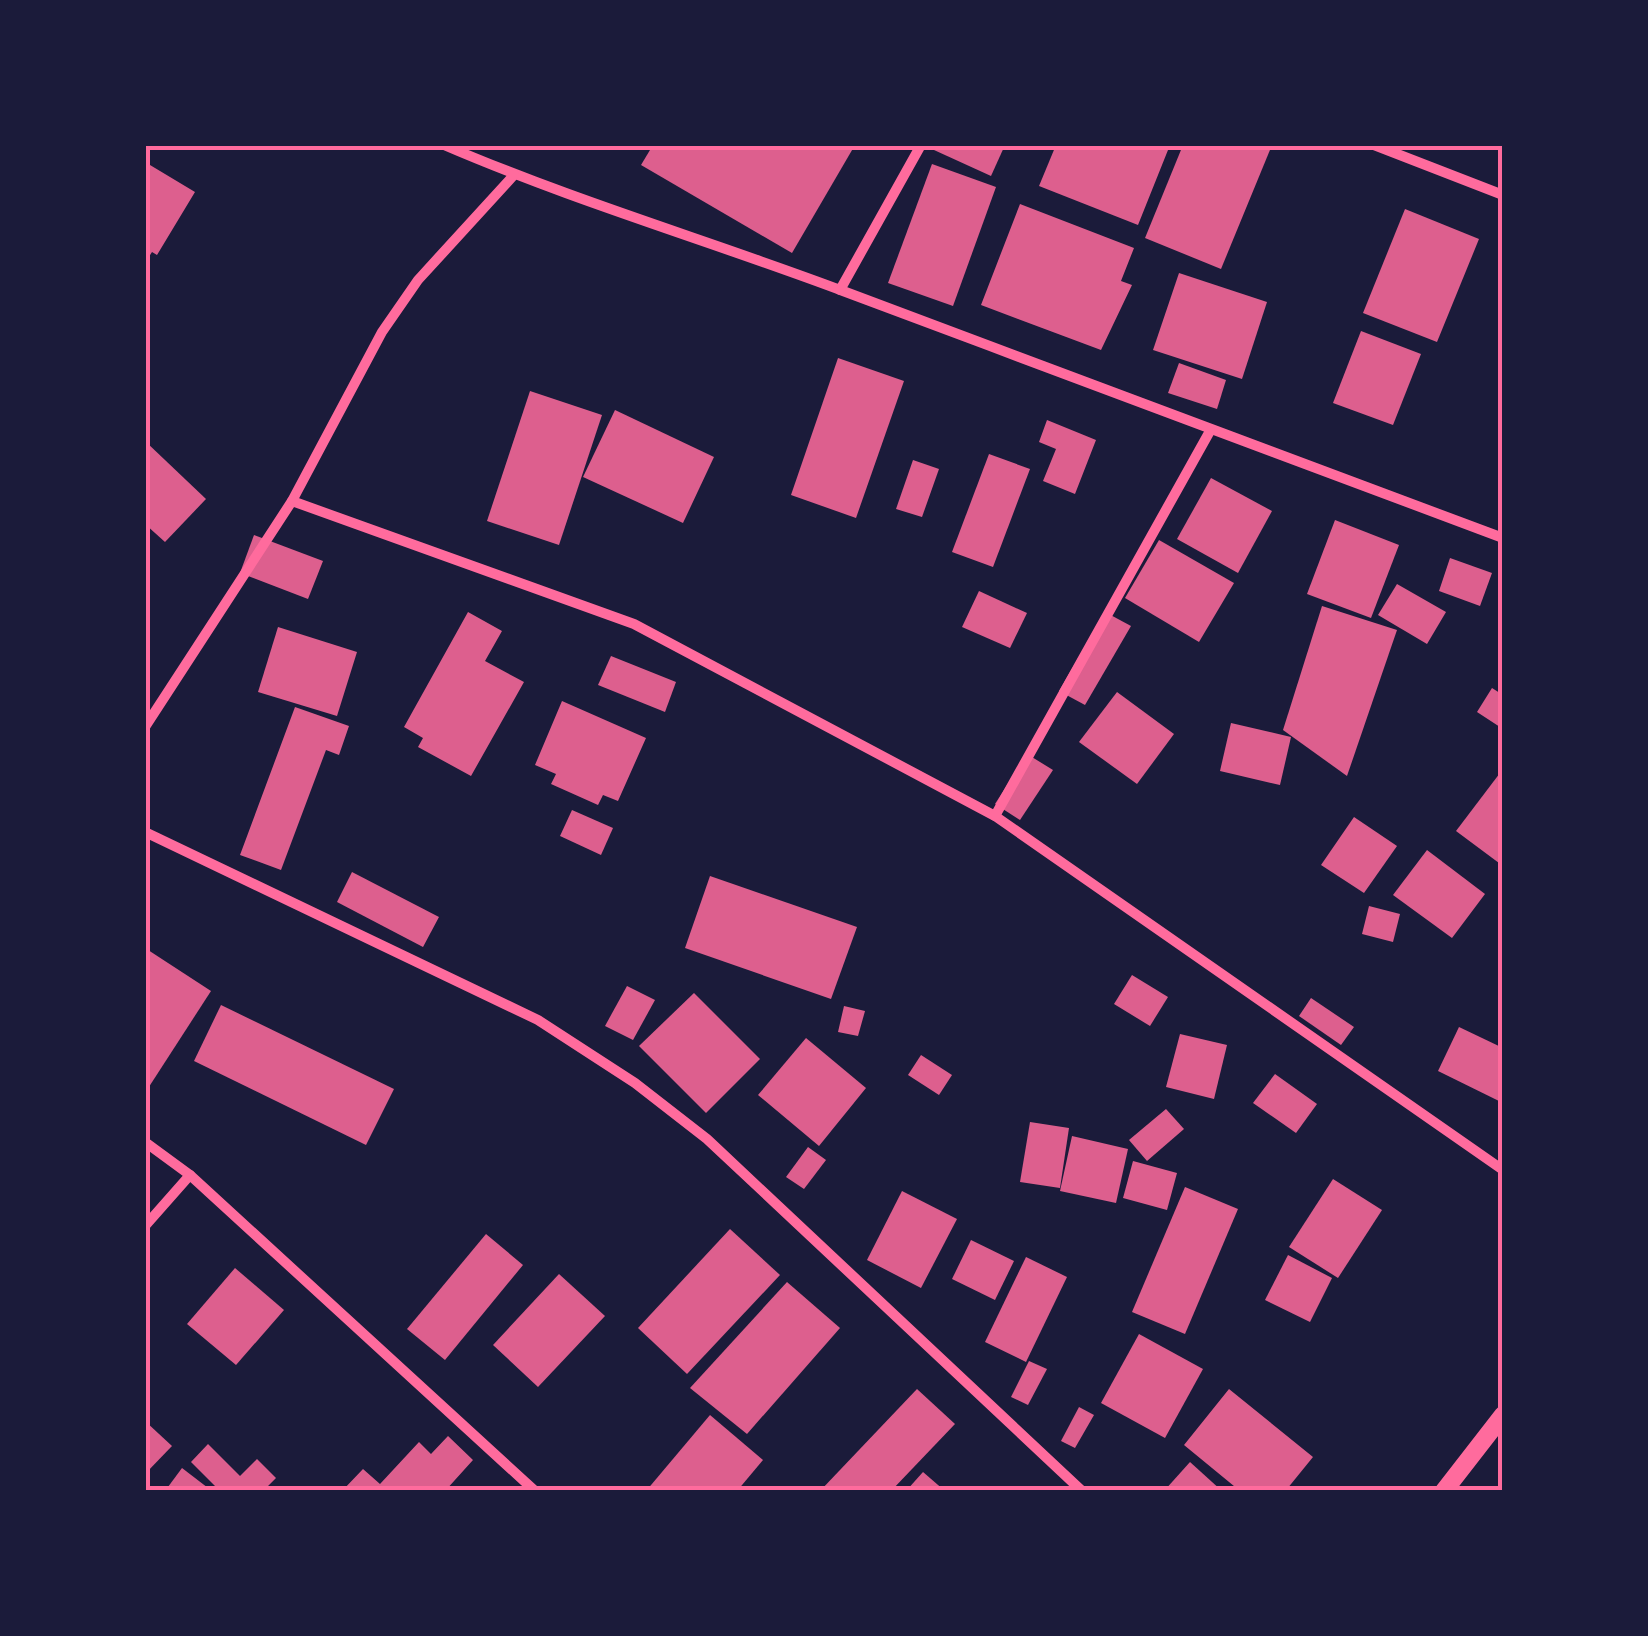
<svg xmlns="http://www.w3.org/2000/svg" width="1648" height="1636" font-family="'Exo 2',sans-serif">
	<rect width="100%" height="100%" fill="#1b1b3a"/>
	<g fill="#dd5f8e">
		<path d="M653,145H855L792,253L641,165Z"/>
		<path d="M937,145H1005L991,176L934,150Z"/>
		<path d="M1056,145H1170L1138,225L1039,186Z"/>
		<path d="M1183,145H1272L1221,269L1145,238Z"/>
		<path d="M145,162L195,192L157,255L152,252L145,263Z"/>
		<path d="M932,164L996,187L953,306L888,283Z"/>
		<path d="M1020,204L1134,248L1121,281L1132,285L1101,350L981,305Z"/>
		<path d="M1405,209L1479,239L1437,342L1363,313Z"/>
		<path d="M1179,273L1267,302L1242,379L1153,350Z"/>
		<path d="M1361,331L1421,354L1393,425L1333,403Z"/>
		<path d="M838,358L904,381L856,518L791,495Z"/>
		<path d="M1179,363L1226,380L1217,409L1168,393Z"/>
		<path d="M530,391L602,415L559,545L487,521Z"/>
		<path d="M615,410L714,457L683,523L583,477Z"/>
		<path d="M1047,420L1096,440L1075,494L1043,481L1056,449L1039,442Z"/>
		<path d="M145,441L206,499L165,542L145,524Z"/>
		<path d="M989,454L1030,469L993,567L952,552Z"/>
		<path d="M913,460L939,469L922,517L896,509Z"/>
		<path d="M1211,478L1272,511L1238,573L1177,539Z"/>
		<path d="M1335,520L1399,545L1371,618L1307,594Z"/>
		<path d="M254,535L323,561L308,599L240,573Z"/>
		<path d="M1159,540L1234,583L1199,642L1125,598Z"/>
		<path d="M1450,558L1492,573L1480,606L1439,591Z"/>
		<path d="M1397,584L1446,612L1427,644L1378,615Z"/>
		<path d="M979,591L1027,613L1010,648L962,627Z"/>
		<path d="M1322,606L1397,630L1347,776L1283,730Z"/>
		<path d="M468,612L502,631L485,661L524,682L471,776L418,747L423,738L404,727Z"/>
		<path d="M1105,612L1131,626L1085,705L1059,691Z"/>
		<path d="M278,627L357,652L337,716L258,692Z"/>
		<path d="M611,656L676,682L665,712L598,685Z"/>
		<path d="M1492,688L1503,695V729L1477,712Z"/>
		<path d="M1117,692L1174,734L1137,784L1079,742Z"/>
		<path d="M562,701L646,738L618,801L603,795L598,805L551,784L556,774L535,765Z"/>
		<path d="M295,707L349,726L339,755L326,750L281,870L240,855Z"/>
		<path d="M1231,723L1291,737L1280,785L1220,771Z"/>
		<path d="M1027,754L1053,770L1020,820L995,804Z"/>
		<path d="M1503,769V866L1456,831Z"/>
		<path d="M572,810L613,828L601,855L560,836Z"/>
		<path d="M1354,817L1397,846L1364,893L1321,865Z"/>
		<path d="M1427,850L1485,894L1452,938L1393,895Z"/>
		<path d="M352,872L439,917L423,947L337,902Z"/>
		<path d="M710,876L857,927L831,999L685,948Z"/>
		<path d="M1369,906L1400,914L1393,942L1362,934Z"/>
		<path d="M145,948L211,991L145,1093Z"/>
		<path d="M1132,975L1168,997L1150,1026L1114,1004Z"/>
		<path d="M627,986L655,1000L633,1040L605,1026Z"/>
		<path d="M694,993L760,1059L706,1113L639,1046Z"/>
		<path d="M1311,998L1354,1027L1341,1045L1299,1016Z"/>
		<path d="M221,1005L394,1089L366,1145L194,1061Z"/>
		<path d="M844,1006L865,1011L858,1036L838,1032Z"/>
		<path d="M1459,1027L1503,1048V1103L1438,1071Z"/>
		<path d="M1180,1034L1227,1045L1214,1099L1166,1087Z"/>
		<path d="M806,1038L866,1088L819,1146L758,1095Z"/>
		<path d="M921,1055L952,1075L939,1095L908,1075Z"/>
		<path d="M1275,1074L1317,1104L1296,1133L1253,1103Z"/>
		<path d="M1166,1109L1184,1129L1147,1161L1129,1140Z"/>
		<path d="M1030,1122L1069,1128L1060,1188L1020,1182Z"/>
		<path d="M1072,1136L1128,1149L1116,1203L1060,1191Z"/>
		<path d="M808,1147L826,1160L804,1189L786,1177Z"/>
		<path d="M1133,1161L1177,1173L1167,1210L1123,1198Z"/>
		<path d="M1333,1179L1382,1210L1338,1278L1289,1247Z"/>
		<path d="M1185,1187L1238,1209L1185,1334L1132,1312Z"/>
		<path d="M902,1191L957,1219L921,1288L867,1260Z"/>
		<path d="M730,1229L780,1275L687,1374L638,1328Z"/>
		<path d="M486,1234L523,1265L445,1360L407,1329Z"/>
		<path d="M971,1240L1014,1261L995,1300L952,1279Z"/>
		<path d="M1288,1255L1332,1278L1310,1322L1265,1300Z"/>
		<path d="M1026,1257L1067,1277L1026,1362L985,1342Z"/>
		<path d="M235,1268L284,1310L236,1365L187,1324Z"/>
		<path d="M559,1274L605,1316L538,1387L493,1345Z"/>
		<path d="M787,1282L840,1328L747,1434L690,1388Z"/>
		<path d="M1139,1334L1203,1369L1165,1438L1101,1403Z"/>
		<path d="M1029,1361L1047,1369L1028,1405L1011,1397Z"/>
		<path d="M917,1389L955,1424L891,1491H820Z"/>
		<path d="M1229,1389L1313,1457L1287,1489L1290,1491H1240L1184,1445Z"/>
		<path d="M1079,1407L1094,1415L1075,1448L1061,1441Z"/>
		<path d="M710,1415L763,1460L737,1491H646Z"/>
		<path d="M145,1421L172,1446L145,1474Z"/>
		<path d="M448,1436L473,1460L445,1491H342L363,1469L380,1484L419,1442L431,1454Z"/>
		<path d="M208,1444L240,1476L257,1459L276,1478L263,1491H220L191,1462Z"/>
		<path d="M1190,1462L1222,1491H1164Z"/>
		<path d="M182,1468L212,1491H165Z"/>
		<path d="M923,1472L945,1491H906Z"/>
	</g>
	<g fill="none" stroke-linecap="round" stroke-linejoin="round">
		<g stroke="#ff6b9d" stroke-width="10">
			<path d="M444,145C574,201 710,241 843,291C1063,373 1282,457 1503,538"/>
			<path d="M1374,145L1503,195"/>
			<path d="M840,290L921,145"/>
			<path d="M292,501L634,624L995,816L1503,1170"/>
			<path d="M145,727L292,501L382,332L418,280L514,175"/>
			<path d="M995,816L1210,431"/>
			<path d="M145,832L538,1020L635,1083L707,1139L1082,1491"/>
			<path d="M145,1142L190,1175L535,1491"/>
			<path d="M145,1226L190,1175"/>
		</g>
		<path stroke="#ff6b9d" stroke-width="18" d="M1444,1491L1503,1415"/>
	</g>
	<rect width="1648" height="1636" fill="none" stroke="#1b1b3a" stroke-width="295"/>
	<rect x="148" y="148" width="1352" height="1340" fill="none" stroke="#ff6b9d" stroke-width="4"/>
</svg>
